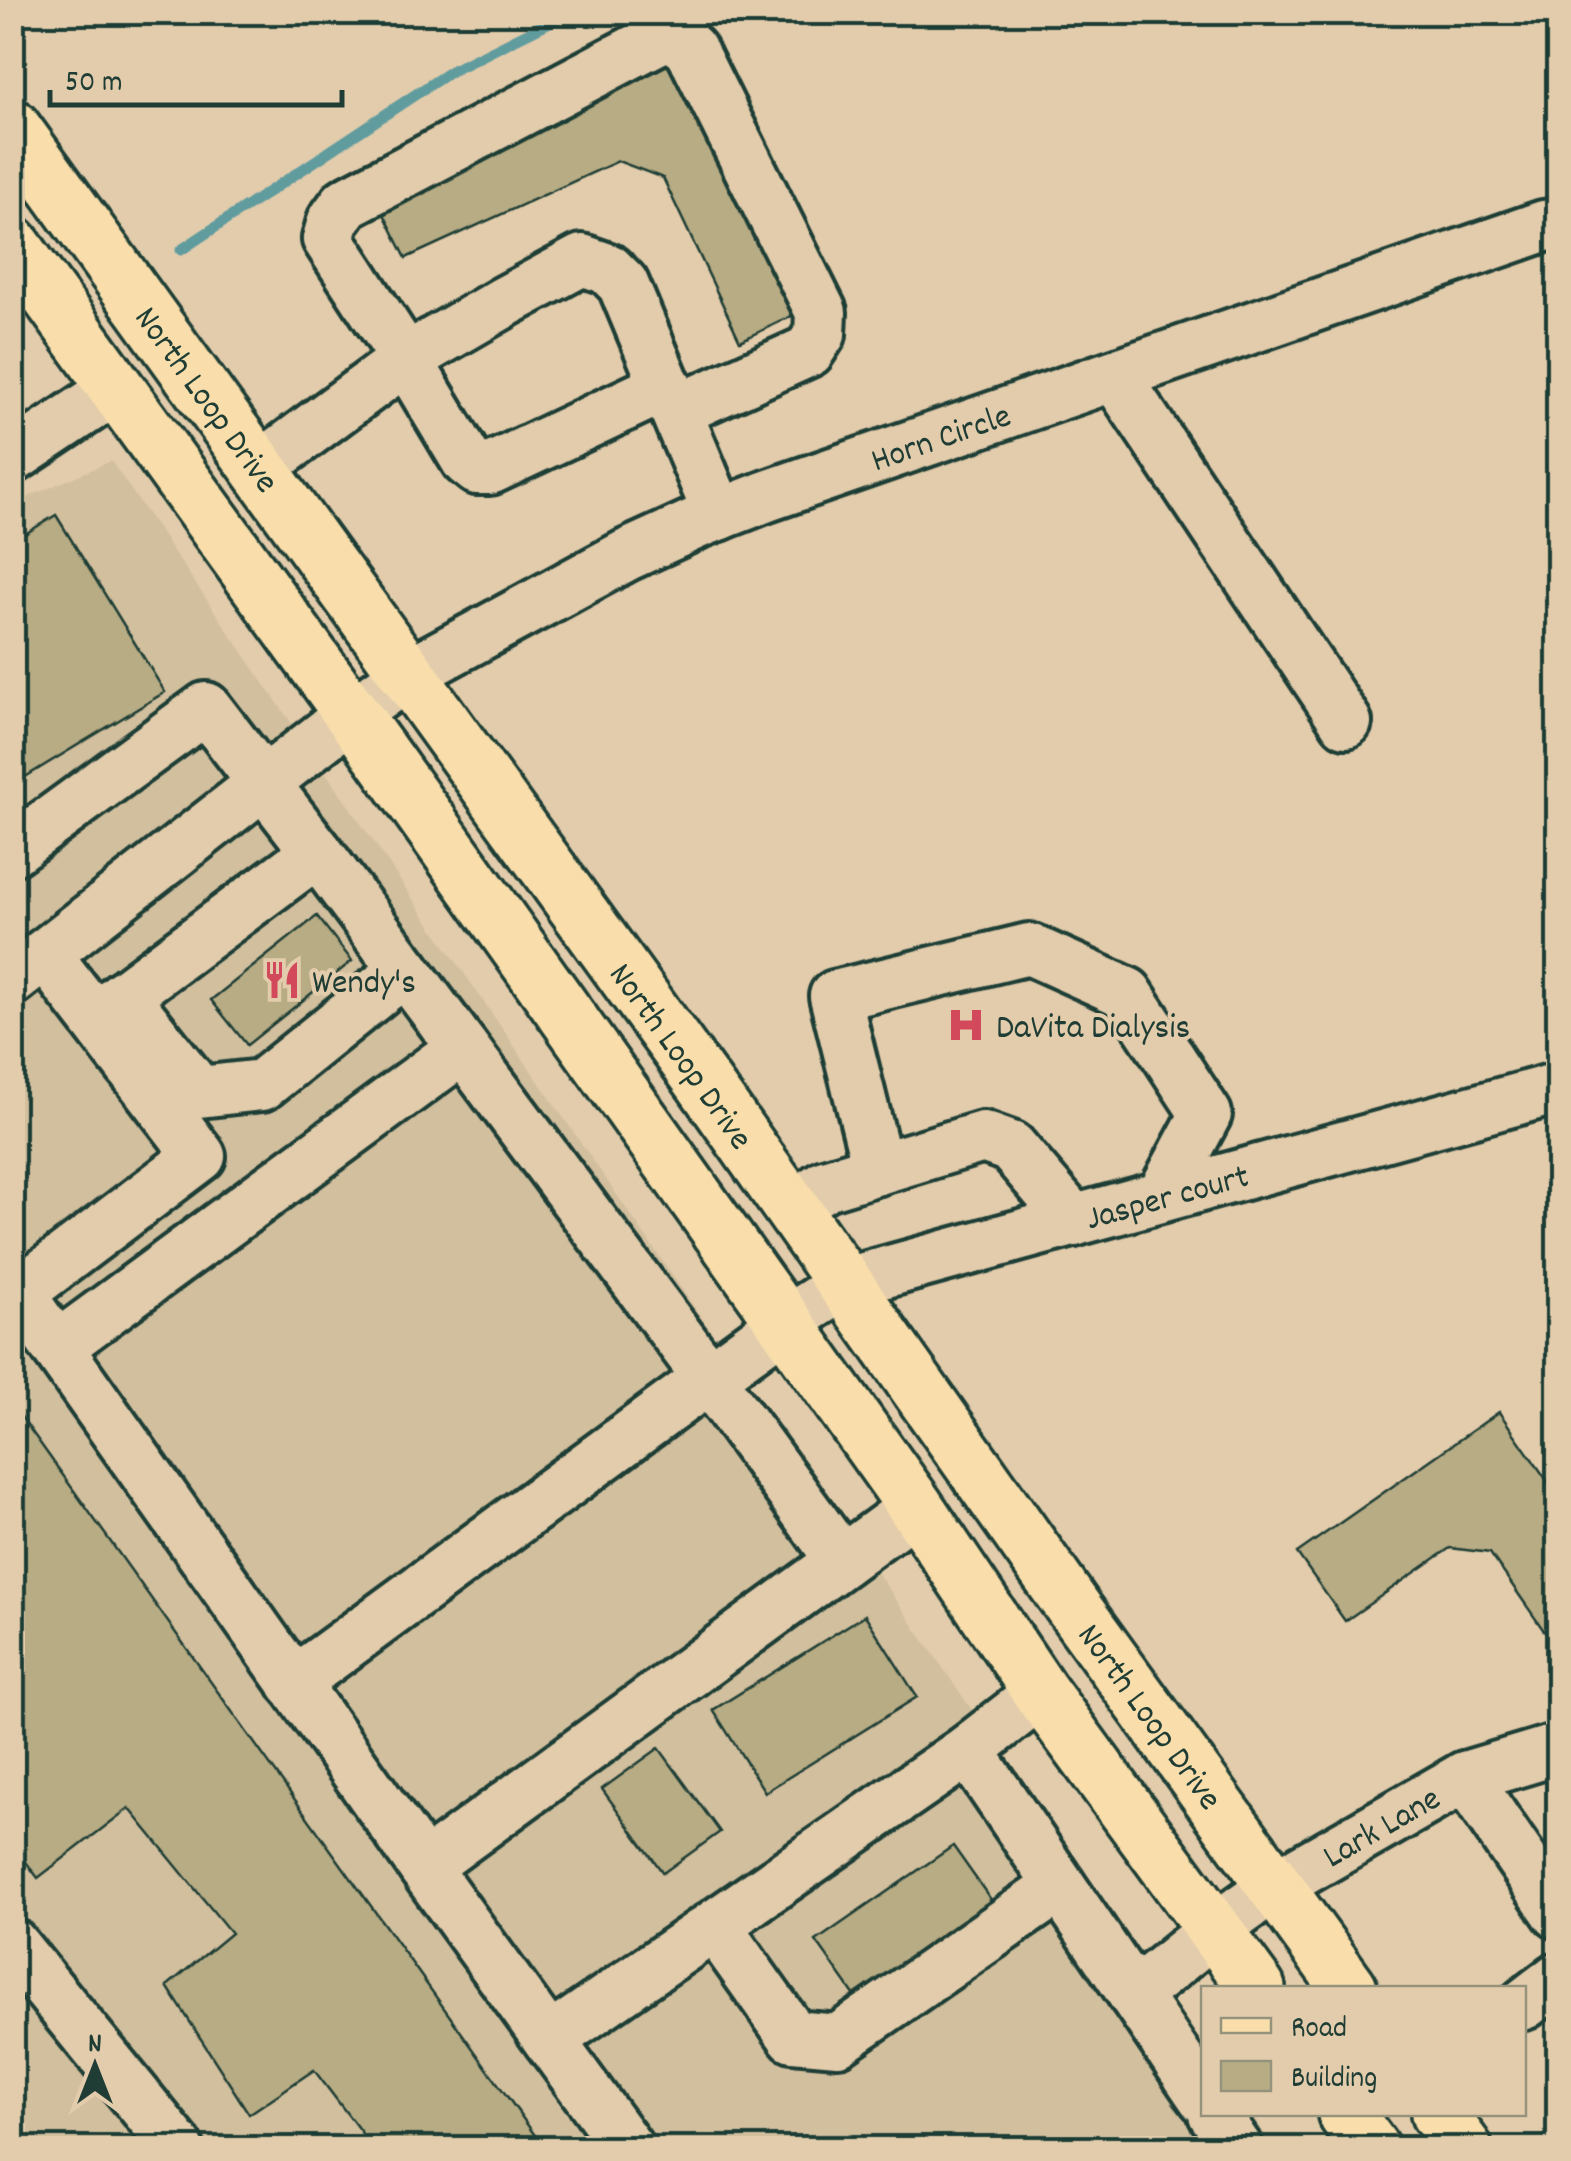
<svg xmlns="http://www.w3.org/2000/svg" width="1571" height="2161" font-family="Dekko,sans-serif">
	<rect width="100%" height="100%" fill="#e3ccac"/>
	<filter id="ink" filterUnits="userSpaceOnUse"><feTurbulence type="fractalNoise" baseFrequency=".01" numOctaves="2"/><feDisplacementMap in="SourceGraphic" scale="20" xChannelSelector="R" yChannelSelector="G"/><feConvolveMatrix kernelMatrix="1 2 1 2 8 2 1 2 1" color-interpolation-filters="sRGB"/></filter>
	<g filter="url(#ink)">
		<path fill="#d2bf9e" d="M111,461L1203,2045L1204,2114H1251L1275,2148H13L12,504Z"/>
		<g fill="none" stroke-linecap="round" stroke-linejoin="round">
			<path stroke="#609c9e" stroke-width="11" d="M181,250L451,71L570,12"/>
		</g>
		<g fill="#b8ac84" stroke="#1f3d34" stroke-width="2.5">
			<path d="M676,52L808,308L740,341L663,178L618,161L406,258L379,204Z"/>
			<path d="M56,515L165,692L12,785V542Z"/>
			<path d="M317,916L352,961L247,1045L211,1000Z"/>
			<path d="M12,1404L544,2148H373L314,2070L249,2114L167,1986L231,1933L129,1808L38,1878L12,1843Z"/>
			<path d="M1499,1412L1558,1496V1651L1490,1553L1450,1548L1345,1621L1297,1553Z"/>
			<path d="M865,1615L917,1697L765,1792L713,1710Z"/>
			<path d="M659,1748L720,1832L663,1873L602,1789Z"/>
			<path d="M953,1846L994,1904L857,1999L816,1941Z"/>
		</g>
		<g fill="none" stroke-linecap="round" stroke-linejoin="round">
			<g stroke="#1f3d34" stroke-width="58">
				<g id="minor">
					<path d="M1115,376L1346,722"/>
					<path d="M666,386L490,469H477L467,461L406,359L328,239L333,221L346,203L663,36L680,40L691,50L821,312L820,334L809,351L676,411"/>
					<path d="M12,458L117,388"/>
					<path d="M259,468L406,359L506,301L582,260L608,269L623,284L719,515"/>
					<path d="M12,850L206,708L317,852L709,1378L842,1561"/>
					<path id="s1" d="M12,980L352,714L408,674L627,555L695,524L767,496L1544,226L1558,224"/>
					<path d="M123,996L199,1092L262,1085L405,970"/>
					<path d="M98,1015L317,852"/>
					<path d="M878,1169L835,996L1029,949L1127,993L1206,1114L1162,1196"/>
					<path d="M791,1207L825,1185L983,1137L1011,1147L1074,1221"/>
					<path d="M12,1284L424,1867L916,1507"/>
					<path d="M19,1293L200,1156L45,954"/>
					<path d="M57,1347L463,1048"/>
					<path id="s2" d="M293,1683L784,1323L846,1283L1558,1088"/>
					<path d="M1041,1693L968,1750L1204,2098"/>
					<path d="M1465,1777L1558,1913"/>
					<path d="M424,1867L549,2040L968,1750"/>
					<path d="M715,1926L793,2036L838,2040L1060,1886"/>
					<path d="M12,1944L178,2148"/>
					<path id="s3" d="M1134,1995L1215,1929L1275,1886L1465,1777L1558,1749"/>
					<path d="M1524,2004L1558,1978"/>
					<path d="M549,2040L628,2148"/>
					<path d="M1214,2114L1237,2148"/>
				</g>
			</g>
			<g stroke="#1f3d34" stroke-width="62">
				<g id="major">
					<path id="s4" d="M12,127L702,1081L1075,1610L1349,1988"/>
					<path d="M12,244L378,750L916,1507L1041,1693L1257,1988"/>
					<path d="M1346,2114L1371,2148"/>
					<path d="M1439,2114L1464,2148"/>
				</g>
			</g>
			<use href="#minor" stroke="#e3ccac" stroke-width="50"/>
			<use href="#major" stroke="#f9deab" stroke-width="55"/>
		</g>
	</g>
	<defs>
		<g id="restaurant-bare" transform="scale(3)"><path d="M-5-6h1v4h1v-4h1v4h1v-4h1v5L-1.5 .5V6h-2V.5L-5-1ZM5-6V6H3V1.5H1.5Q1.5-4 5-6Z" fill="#d1495b" stroke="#e3ccac" stroke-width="2.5" paint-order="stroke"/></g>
		<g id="hospital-bare" transform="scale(3)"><path d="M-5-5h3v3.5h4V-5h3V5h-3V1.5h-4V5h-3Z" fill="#d1495b" stroke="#e3ccac" stroke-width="2.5" paint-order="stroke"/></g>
	</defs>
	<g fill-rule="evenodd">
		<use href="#restaurant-bare" x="282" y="980"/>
		<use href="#hospital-bare" x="966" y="1025"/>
	</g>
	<g text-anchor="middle" stroke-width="8" stroke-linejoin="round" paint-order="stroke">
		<g font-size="35" fill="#1f3d34" stroke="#e3ccac">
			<text dy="12" stroke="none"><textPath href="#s4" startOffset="335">North Loop Drive</textPath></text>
			<text dy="12" stroke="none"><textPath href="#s1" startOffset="1085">Horn Circle</textPath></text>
			<text dy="12" stroke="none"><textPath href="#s4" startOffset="1145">North Loop Drive</textPath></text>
			<text dy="12" stroke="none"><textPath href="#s2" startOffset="1015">Jasper court</textPath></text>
			<text dy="12" stroke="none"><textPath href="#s4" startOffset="1955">North Loop Drive</textPath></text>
			<text dy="12" stroke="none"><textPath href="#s3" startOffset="300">Lark Lane</textPath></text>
		</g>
		<g font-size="35" fill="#1f3d34" stroke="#e3ccac" text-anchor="start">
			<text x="312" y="992">Wendy's</text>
			<text x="996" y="1037">DaVita Dialysis</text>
		</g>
	</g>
	<rect width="1571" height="2161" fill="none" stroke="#e3ccac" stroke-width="50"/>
	<rect x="25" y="25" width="1521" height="2111" fill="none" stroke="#1f3d34" stroke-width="4" filter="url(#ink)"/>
	<rect x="1201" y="1986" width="325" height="130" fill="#e3ccac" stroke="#95937c" stroke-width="2.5"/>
	<rect x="1221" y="2018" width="50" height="15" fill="#f9deab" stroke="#95937c" stroke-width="2.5"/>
	<text x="1291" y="2036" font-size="30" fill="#1f3d34">Road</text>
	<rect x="1221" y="2061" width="50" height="30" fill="#b8ac84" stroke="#95937c" stroke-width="2.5"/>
	<text x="1291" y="2086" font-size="30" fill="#1f3d34">Building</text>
	<g transform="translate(95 2066)" stroke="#e3ccac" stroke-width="8" paint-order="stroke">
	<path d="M0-8L18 38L0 25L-18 38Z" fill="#1f3d34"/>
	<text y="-15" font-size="28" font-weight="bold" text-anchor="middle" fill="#1f3d34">N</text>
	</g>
	<path d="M50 90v15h292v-15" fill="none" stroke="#1f3d34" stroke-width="5"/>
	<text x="65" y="90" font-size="30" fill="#1f3d34" stroke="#e3ccac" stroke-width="8" paint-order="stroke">50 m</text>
</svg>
